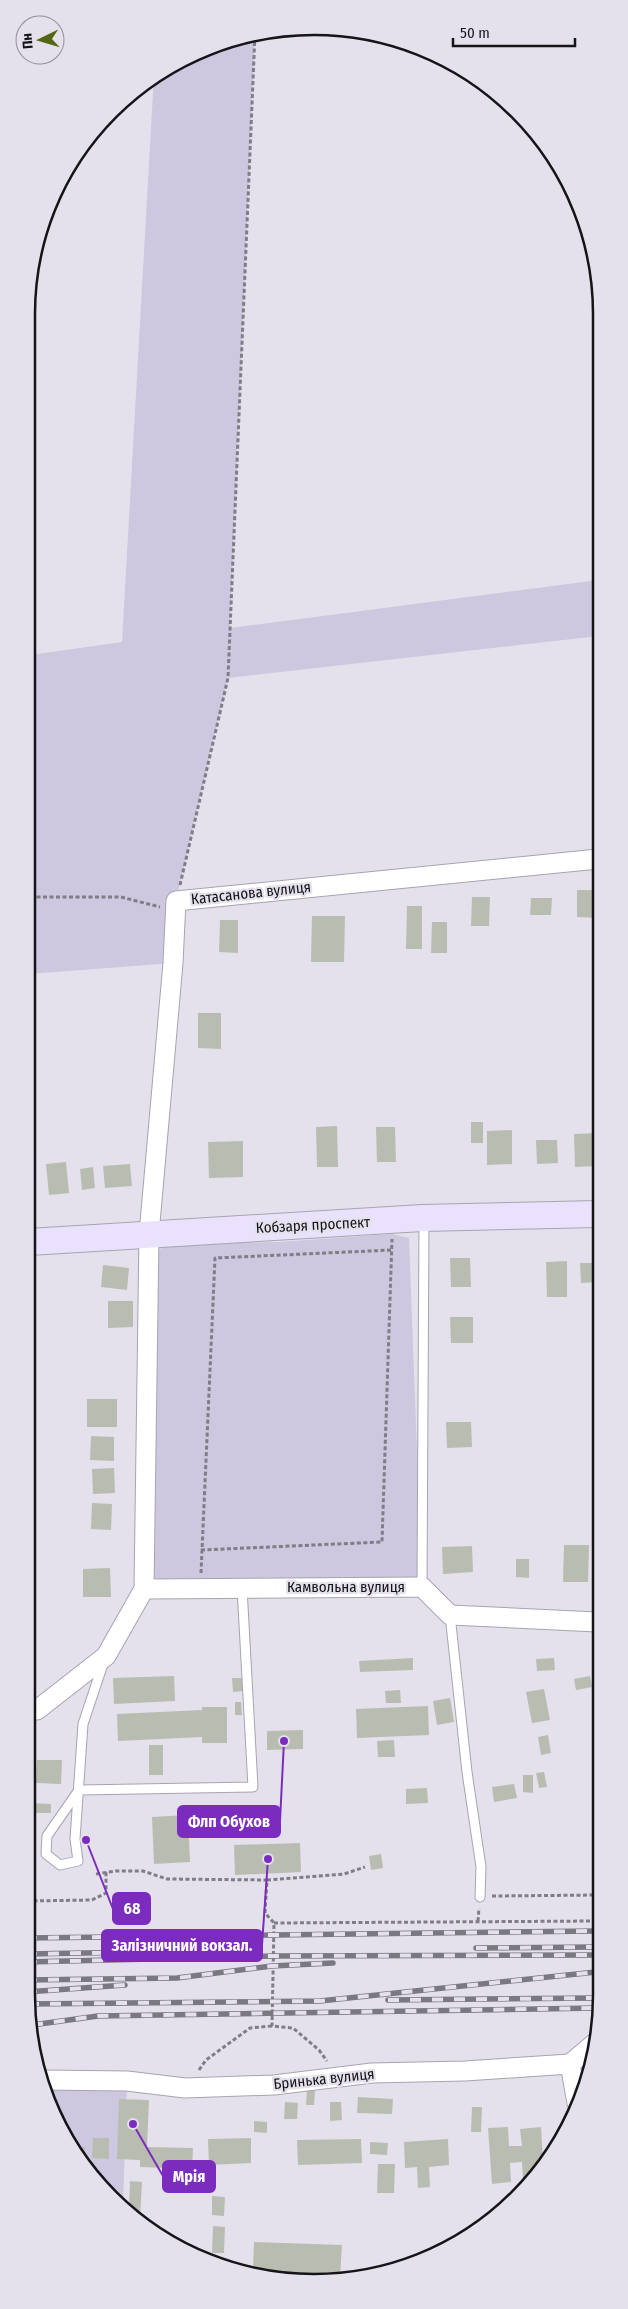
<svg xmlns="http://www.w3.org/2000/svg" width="628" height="2309" font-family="'Fira Sans Condensed',sans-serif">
	<rect width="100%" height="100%" fill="#e4e1ed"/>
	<g fill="#cdc7df">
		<path d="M255,33L230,628L599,580V636L228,678L176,900L173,963L29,974L30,655L122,642L154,75Z"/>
		<path d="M392,1234L409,1238L422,1587L144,1589L158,1250L170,1244L278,1242Z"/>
		<path d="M43,2080L127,2081L123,2204L98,2185L48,2105Z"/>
	</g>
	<g fill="#b9bdb1">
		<path d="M577,890H598V918L577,917Z"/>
		<path d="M472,897H490L489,926H471Z"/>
		<path d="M531,898H552L551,915H530Z"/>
		<path d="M407,906H422V949H406Z"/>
		<path d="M312,916H345L344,962H311Z"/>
		<path d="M220,920H238V953L219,952Z"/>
		<path d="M432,922H447V953H431Z"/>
		<path d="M198,1013H221V1049L198,1048Z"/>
		<rect x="471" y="1122" width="12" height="21"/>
		<path d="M337,1126L338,1167H317L316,1127Z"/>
		<path d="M376,1127H395L396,1162H377Z"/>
		<path d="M512,1130V1164L487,1165V1131Z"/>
		<path d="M598,1133V1166L575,1167L574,1134Z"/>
		<path d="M536,1140H557L558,1163L537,1164Z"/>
		<path d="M243,1141V1177L209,1178L208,1142Z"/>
		<path d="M66,1162L69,1193L49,1195L46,1164Z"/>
		<path d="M130,1164L132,1186L105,1188L103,1166Z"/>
		<path d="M93,1167L95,1188L82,1190L80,1169Z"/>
		<path d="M450,1258H470L471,1287H451Z"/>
		<path d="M567,1261V1297H547L546,1262Z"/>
		<path d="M580,1263H598V1282L581,1283Z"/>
		<path d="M103,1265L129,1268L127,1290L101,1287Z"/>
		<path d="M108,1301H133V1327L108,1328Z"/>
		<path d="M450,1317H473V1343H451Z"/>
		<rect x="87" y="1399" width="30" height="28"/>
		<path d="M446,1422H471L472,1447L447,1448Z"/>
		<path d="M91,1436L114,1437V1461L90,1460Z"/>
		<path d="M114,1468L115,1493L93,1494L92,1469Z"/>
		<path d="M92,1503L112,1504L111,1530L91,1529Z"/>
		<path d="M564,1545H589L588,1582H563Z"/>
		<path d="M472,1546L473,1572L443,1574L442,1547Z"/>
		<path d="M516,1559H529V1578L516,1577Z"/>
		<path d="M110,1568L111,1597H83V1569Z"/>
		<path d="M413,1658V1670L360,1672L359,1661Z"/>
		<path d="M554,1658L555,1670L537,1671L536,1659Z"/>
		<path d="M174,1676L175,1701L114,1704L113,1678Z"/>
		<path d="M590,1676L592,1687L576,1690L574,1679Z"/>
		<path d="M232,1678H243V1691L233,1692Z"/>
		<path d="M544,1689L550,1720L532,1723L526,1692Z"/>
		<path d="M400,1690L401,1703H386L385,1691Z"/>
		<path d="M450,1698L454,1722L437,1725L433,1701Z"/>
		<path d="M235,1702H241L242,1715H235Z"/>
		<path d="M428,1706L429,1735L357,1738L356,1709Z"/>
		<path d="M202,1707H227V1743H202V1737L118,1741L117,1714L202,1710Z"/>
		<path d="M303,1730V1749L267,1750V1731Z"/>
		<path d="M548,1735L551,1753L541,1755L538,1737Z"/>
		<path d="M394,1740L395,1757H378L377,1741Z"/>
		<rect x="149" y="1745" width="14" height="30"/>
		<path d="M37,1760H62L61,1784L36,1783Z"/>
		<path d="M544,1772L547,1787L539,1788L536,1773Z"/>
		<path d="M523,1775H533V1793L523,1792Z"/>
		<path d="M514,1784L517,1798L494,1802L492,1787Z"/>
		<path d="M427,1788L428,1803L406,1804V1789Z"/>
		<path d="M27,1803L51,1804V1813H27Z"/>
		<path d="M188,1815L190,1862L154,1864L152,1817Z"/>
		<path d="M300,1843L301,1872L235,1875L234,1845Z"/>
		<path d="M381,1854L383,1868L371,1870L369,1856Z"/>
		<path d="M307,2091H315L314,2105H306Z"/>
		<path d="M358,2097L393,2099L392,2114L357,2113Z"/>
		<path d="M119,2099L149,2100L147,2147L193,2148L192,2169L140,2167V2160L117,2159Z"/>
		<path d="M285,2102L298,2103L297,2119H284Z"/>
		<path d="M330,2102H341L342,2120L330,2121Z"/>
		<path d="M472,2107H482L481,2132H471Z"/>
		<path d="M254,2121L267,2122V2133L254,2132Z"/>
		<path d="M508,2127L509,2146H522L520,2129L541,2127L543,2161L528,2179H523L522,2162L510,2163L511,2182L492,2184L488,2128Z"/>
		<path d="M93,2138H109V2159L92,2158Z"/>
		<path d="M251,2138V2163L209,2165L208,2139Z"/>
		<path d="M361,2139L362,2163L298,2165L297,2140Z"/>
		<path d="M448,2139L449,2165L429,2167L430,2187L418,2188L417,2167L405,2168L404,2142Z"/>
		<path d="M370,2142L388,2143L387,2155L370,2154Z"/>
		<path d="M74,2147H85L84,2163L76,2150Z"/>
		<path d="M378,2164H395L394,2193H377Z"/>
		<path d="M130,2181L142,2182L140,2217L129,2209Z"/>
		<path d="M212,2196L225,2197L224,2216L212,2215Z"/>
		<path d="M213,2226L225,2227L224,2253H212Z"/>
		<path d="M254,2242L342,2245L340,2278L268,2275L253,2271Z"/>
	</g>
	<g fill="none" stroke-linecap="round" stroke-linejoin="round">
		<g stroke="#a7a4b0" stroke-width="11">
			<g id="service">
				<path d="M422,1587L424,1220"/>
				<path d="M450,1615L467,1772L481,1867L480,1897"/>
				<path d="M79,1790L253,1787L242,1588"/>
				<path d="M79,1790L47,1836L46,1854L60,1865L78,1861L75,1839L83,1724L104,1661"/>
			</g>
		</g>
		<g stroke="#a7a4b0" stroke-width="21">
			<g id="minor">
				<path d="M144,1589L422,1587L450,1615L597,1622"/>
				<path d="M27,1710H37L106,1656L144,1589L149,1234L173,963L176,901L598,859"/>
				<path d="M570,2064L577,2103"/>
				<path d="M43,2080L127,2081L185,2088L274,2085L372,2073L465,2071L570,2064L596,2042"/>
			</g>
		</g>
		<g stroke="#a7a4b0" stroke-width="28">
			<path id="secondary" d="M29,1242L422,1218L598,1214"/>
		</g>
		<g stroke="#7f7d85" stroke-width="3" stroke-dasharray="4 2.5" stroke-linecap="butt">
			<path d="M180,885L228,678L255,33"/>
			<path d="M30,897H121L160,907"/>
			<path d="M201,1550L382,1542L392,1239"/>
			<path d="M201,1573L215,1258L392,1250"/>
			<path d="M96,1874L116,1871H143L167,1879L267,1880L265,1913L274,1923L272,2026L293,2028L319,2050L327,2061"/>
			<path d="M267,1880L344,1874L365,1867"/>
			<path d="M492,1896L597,1895"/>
			<path d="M27,1901L92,1900L106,1893V1872"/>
			<path d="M478,1921L479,1908"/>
			<path d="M274,1923L596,1921"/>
			<path d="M199,2070L206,2060L250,2028L272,2026"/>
		</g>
		<use href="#service" stroke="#fff" stroke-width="9"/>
		<use href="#minor" stroke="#fff" stroke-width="19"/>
		<use href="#secondary" stroke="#eae1fd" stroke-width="26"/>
		<g stroke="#7a7880" stroke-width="5.5">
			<g id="rail">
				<path d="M26,1938L596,1931"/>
				<path d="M476,1948L596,1947"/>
				<path d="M26,1954L144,1952"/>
				<path d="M26,1962L273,1956L596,1955"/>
				<path d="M26,1980L177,1978L272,1966L333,1963"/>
				<path d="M26,1992L125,1985"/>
				<path d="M388,2000L596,1998"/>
				<path d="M28,2004L320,2001L596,1972"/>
				<path d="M32,2025L98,2016L596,2008"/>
			</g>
		</g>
		<use href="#rail" stroke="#e4e1ed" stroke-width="4" stroke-dasharray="11" stroke-linecap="butt"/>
	</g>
	<g text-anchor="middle" stroke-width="4.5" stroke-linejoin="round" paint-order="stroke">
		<g font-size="15" fill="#151418" stroke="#e4e1ed">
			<text transform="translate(251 893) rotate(-6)" y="5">Катасанова вулиця</text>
			<text transform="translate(313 1225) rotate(-3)" y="5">Кобзаря проспект</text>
			<text x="346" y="1592">Камвольна вулиця</text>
			<text transform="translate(324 2079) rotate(-6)" y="5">Бринька вулиця</text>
		</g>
	</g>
	<path d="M0 0H628V2309H0ZM314 35H314A279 279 0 0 1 593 314V1995A279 279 0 0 1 314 2274H314A279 279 0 0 1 35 1995V314A279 279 0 0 1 314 35Z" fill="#e4e1ed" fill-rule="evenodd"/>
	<path fill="none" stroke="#151418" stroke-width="2.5" d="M314 35H314A279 279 0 0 1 593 314V1995A279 279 0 0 1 314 2274H314A279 279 0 0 1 35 1995V314A279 279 0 0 1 314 35Z"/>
	<path fill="none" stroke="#7b2cbf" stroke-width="2" d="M284 1741L280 1821M86 1840L113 1909M268 1859L262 1945M133 2124L163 2176"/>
	<g fill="#7b2cbf" stroke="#e4e1ed" stroke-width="2">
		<circle cx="284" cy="1741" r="5"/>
		<circle cx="86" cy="1840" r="5"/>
		<circle cx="268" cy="1859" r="5"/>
		<circle cx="133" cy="2124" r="5"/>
	</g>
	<g fill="#7b2cbf" stroke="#7b2cbf" stroke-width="2">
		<rect x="178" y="1806" width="102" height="31" rx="5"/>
		<rect x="113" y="1893" width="37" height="31" rx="5"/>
		<rect x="102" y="1930" width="160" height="31" rx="5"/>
		<rect x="163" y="2161" width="52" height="31" rx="5"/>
	</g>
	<g font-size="16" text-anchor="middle" font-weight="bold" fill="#fff">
		<text x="229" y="1827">Флп Обухов</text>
		<text x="132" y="1914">68</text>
		<text x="182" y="1951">Залізничний вокзал.</text>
		<text x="189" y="2182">Мрія</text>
	</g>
	<g transform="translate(40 40) rotate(265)"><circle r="24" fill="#e4e1ed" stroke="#918f98"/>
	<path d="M0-4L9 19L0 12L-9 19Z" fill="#546610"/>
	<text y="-8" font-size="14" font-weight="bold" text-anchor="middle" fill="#151418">Пн</text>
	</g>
	<path d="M453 38v8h122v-8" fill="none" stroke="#151418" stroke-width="2.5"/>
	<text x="460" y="38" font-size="15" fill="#151418" stroke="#e4e1ed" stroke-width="4" paint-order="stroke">50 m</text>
</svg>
